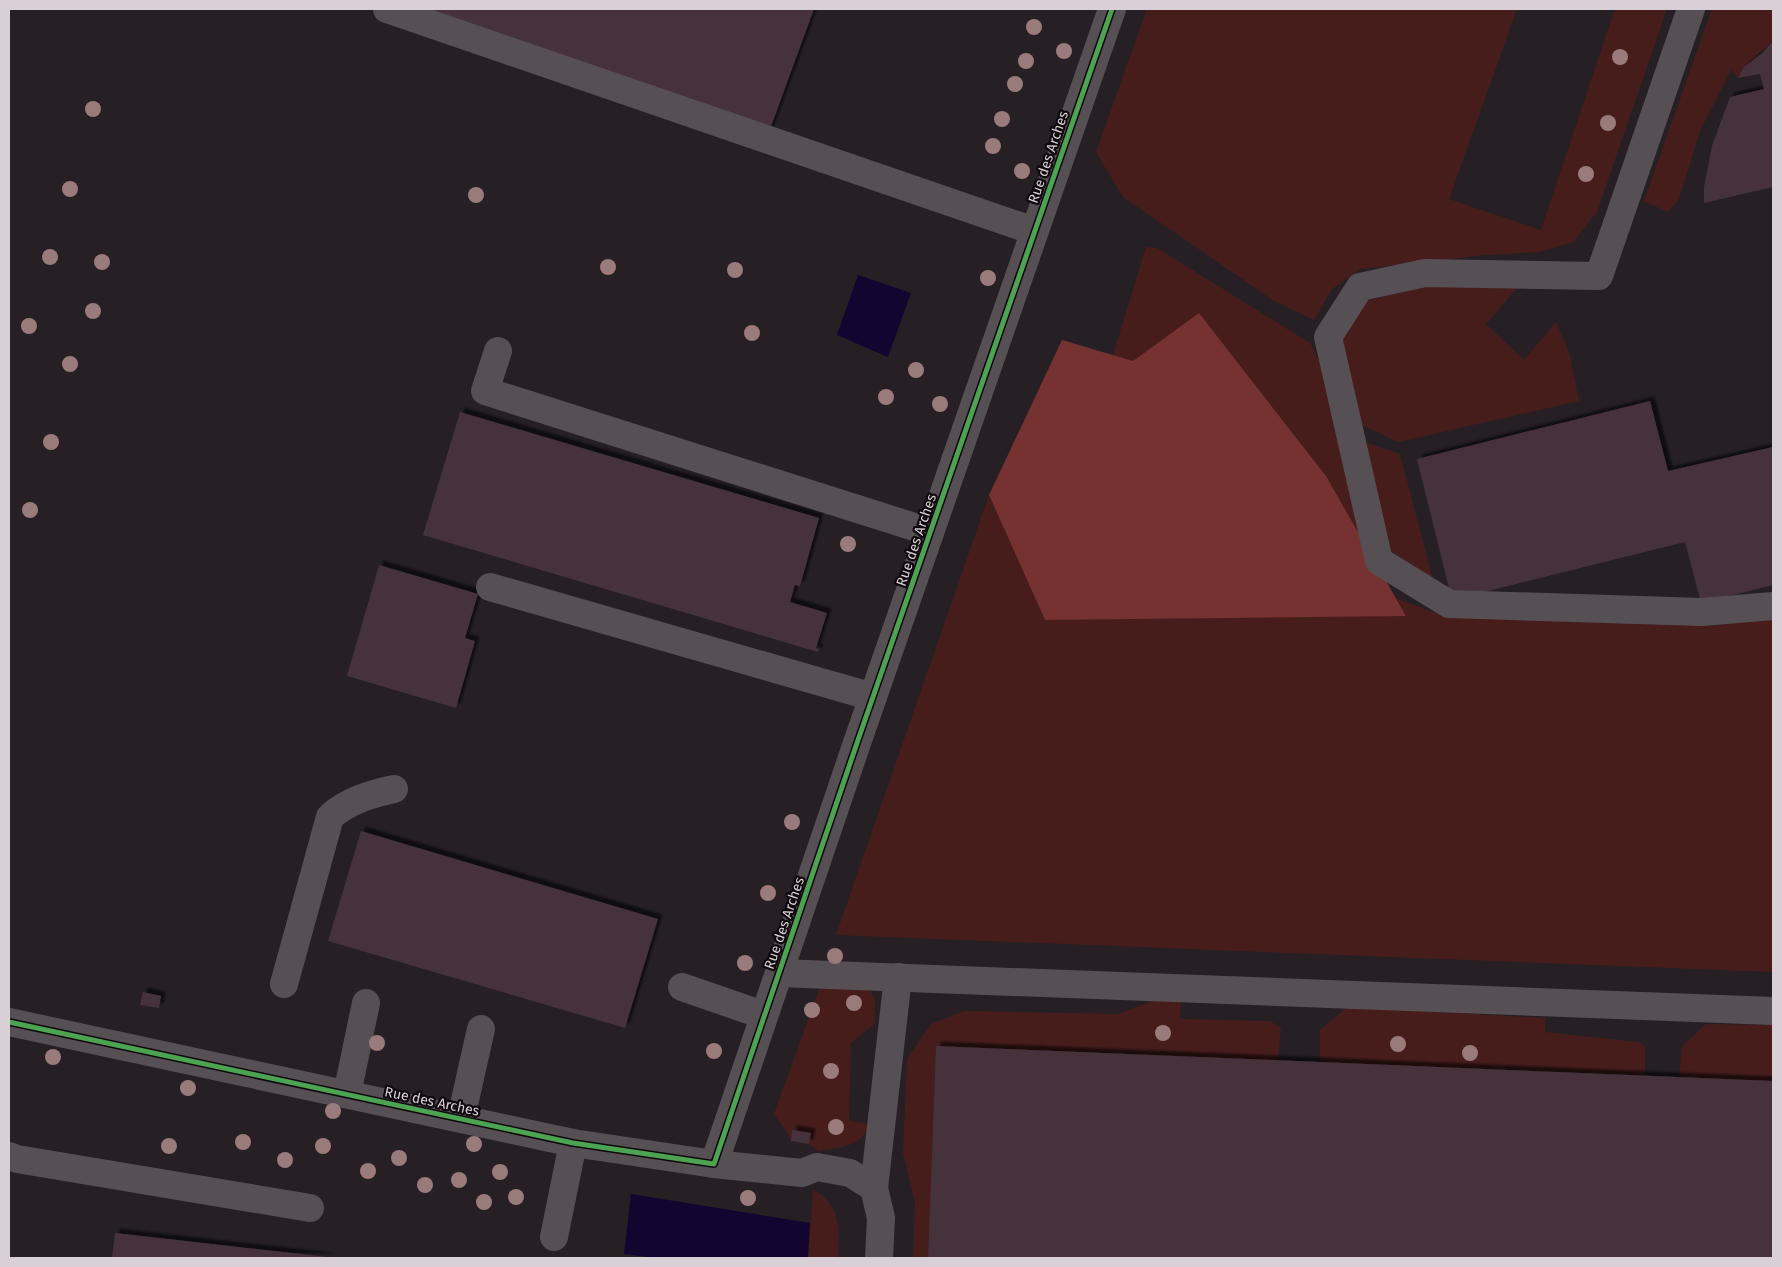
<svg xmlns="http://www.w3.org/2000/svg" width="1782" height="1267" font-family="'Fira Sans',sans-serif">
	<defs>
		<filter id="shadow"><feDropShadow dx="4.5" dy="-4.5" stdDeviation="1" flood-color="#0009"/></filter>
	</defs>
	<rect width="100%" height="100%" fill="#262025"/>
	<g fill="#471d1c">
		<path d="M1147,9H1517L1449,199L1541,230L1615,9H1667L1597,212L1573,242L1539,252L1486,255L1361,269L1332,289L1314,320L1274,301L1123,197L1096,152Z"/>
		<path d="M1712,9H1773V41C1761,53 1746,63 1738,78L1731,70L1700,131L1679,199L1668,212L1644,201Z"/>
		<path d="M1146,247L1157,248L1310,343L1325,372L1359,534L1326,476L1199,314L1133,361L1113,355Z"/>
		<path d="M1452,281L1521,283L1486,324L1524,360L1556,322L1569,352L1579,401L1398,442L1362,425L1339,334L1360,302Z"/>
		<path d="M1364,442L1400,454L1433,580L1391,551Z"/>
		<path d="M989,495L1045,620L1406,615L1396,598L1435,613L1712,625L1773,620V972L836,935Z"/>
		<path d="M821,984L868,989L875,998V1023L851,1043L849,1121L869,1124C861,1148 841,1147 819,1151L809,1144L810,1133L792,1131L791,1141L787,1132L774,1114Z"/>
		<path d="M1181,998L1180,1019L1270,1021L1281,1028L1278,1060L936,1046L928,1258H913L915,1202L903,1153L907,1059L931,1024L964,1011L1118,1014L1158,999Z"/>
		<path d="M1347,1007L1545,1018V1032L1638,1042L1645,1046V1075L1320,1062V1030Z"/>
		<path d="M1706,1024L1773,1025V1081L1679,1077L1682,1046Z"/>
		<path d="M813,1189C842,1207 839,1228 838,1258H808Z"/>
	</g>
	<path fill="#763131" d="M1199,313L1326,476L1406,616L1045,620L989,495L1062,340L1133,361Z"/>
	<g fill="#120530">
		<path d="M858,275L911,293L888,357L837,335Z"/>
		<path d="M631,1194L810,1223L808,1258H657L624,1254Z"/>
	</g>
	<g fill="#44333b" filter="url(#shadow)">
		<path d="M429,9H814L769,132Z"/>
		<path d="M1773,41V187L1704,203V187L1712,146L1730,97L1764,89L1760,74L1738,78L1744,67L1761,54Z"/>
		<path d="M1650,401L1668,471L1773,447V585L1701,603L1685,542L1452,600L1417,459Z"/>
		<path d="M460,412L819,518L800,586L795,585L790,602L827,613L816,648L819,649L818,652L423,535Z"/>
		<path d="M379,565L478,594L465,638L475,641L456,708L347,676Z"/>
		<path d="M361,831L658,919L625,1028L328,941Z"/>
		<path d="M143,992L161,996L159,1008L140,1005Z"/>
		<path d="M936,1046L1773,1081V1258H928Z"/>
		<path d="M792,1130L811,1133L809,1144L791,1141Z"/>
		<path d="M115,1233L328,1257V1258H112Z"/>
	</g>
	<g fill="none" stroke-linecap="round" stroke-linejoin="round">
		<g stroke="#565055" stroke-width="28">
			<path d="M387,9L1034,231"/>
			<path d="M1691,9L1599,276L1425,273L1360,287L1328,337L1379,561L1449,604L1702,612L1773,606"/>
			<path d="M498,351L485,391L930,532"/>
			<path d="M490,587L873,697"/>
			<path d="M779,973L1773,1011"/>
			<path d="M284,984L330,817C347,801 371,794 394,789"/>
			<path d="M682,987L763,1015"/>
			<path d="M9,1022L573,1143L714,1164L802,1173L817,1167L850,1173L874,1188L881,1218L879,1258"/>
			<path d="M347,1094L366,1003"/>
			<path d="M461,1118L481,1029"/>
			<path d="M9,1156L17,1159L310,1208"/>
			<path d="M714,1164L858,740L1112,9"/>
			<path d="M874,1188L898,977"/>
			<path d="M554,1237L573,1143"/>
		</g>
		<g stroke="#0f080d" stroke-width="8">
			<path id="cycleway" d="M9,1022L573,1143L714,1164L858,740L1112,9"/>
		</g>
		<use href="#cycleway" stroke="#4ca352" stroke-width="5"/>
	</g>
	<g fill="#997b7b">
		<circle cx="1034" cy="27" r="8"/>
		<circle cx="1064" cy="51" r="8"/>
		<circle cx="1620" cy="57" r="8"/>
		<circle cx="1026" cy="61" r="8"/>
		<circle cx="1015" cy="84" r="8"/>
		<circle cx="93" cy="109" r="8"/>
		<circle cx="1002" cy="119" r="8"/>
		<circle cx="1608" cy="123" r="8"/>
		<circle cx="993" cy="146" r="8"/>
		<circle cx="1022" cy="171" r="8"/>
		<circle cx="1586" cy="174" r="8"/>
		<circle cx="70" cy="189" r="8"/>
		<circle cx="476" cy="195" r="8"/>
		<circle cx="50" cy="257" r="8"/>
		<circle cx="102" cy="262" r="8"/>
		<circle cx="608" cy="267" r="8"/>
		<circle cx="735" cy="270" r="8"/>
		<circle cx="988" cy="278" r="8"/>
		<circle cx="93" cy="311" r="8"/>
		<circle cx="29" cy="326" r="8"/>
		<circle cx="752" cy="333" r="8"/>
		<circle cx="70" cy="364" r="8"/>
		<circle cx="916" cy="370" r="8"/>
		<circle cx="886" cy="397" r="8"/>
		<circle cx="940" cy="404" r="8"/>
		<circle cx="51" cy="442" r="8"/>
		<circle cx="30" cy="510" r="8"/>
		<circle cx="848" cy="544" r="8"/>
		<circle cx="792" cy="822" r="8"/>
		<circle cx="768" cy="893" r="8"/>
		<circle cx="835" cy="956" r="8"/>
		<circle cx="745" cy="963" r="8"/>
		<circle cx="854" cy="1003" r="8"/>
		<circle cx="812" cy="1010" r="8"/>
		<circle cx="1163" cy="1033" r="8"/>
		<circle cx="377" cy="1043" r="8"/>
		<circle cx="1398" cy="1044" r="8"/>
		<circle cx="714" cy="1051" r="8"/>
		<circle cx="1470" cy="1053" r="8"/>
		<circle cx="53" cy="1057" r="8"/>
		<circle cx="831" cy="1071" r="8"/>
		<circle cx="188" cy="1088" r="8"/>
		<circle cx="333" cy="1111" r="8"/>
		<circle cx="836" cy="1127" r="8"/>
		<circle cx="243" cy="1142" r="8"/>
		<circle cx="474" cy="1144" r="8"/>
		<circle cx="169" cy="1146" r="8"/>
		<circle cx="323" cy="1146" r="8"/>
		<circle cx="399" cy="1158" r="8"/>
		<circle cx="285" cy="1160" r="8"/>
		<circle cx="368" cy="1171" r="8"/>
		<circle cx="500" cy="1172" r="8"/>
		<circle cx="459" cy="1180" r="8"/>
		<circle cx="425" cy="1185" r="8"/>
		<circle cx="516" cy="1197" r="8"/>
		<circle cx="748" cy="1198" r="8"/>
		<circle cx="484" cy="1202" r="8"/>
	</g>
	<g text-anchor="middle" stroke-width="4.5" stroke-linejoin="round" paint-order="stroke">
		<g font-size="14" fill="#d9cfd6" stroke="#0f080d">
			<text transform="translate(1048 157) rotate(-71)" y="5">Rue des Arches</text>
			<text transform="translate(916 540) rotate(-71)" y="5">Rue des Arches</text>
			<text transform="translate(784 923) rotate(-71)" y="5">Rue des Arches</text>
			<text transform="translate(432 1101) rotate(12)" y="5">Rue des Arches</text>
		</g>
	</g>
	<rect width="1782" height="1267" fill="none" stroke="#d9cfd6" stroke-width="20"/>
</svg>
